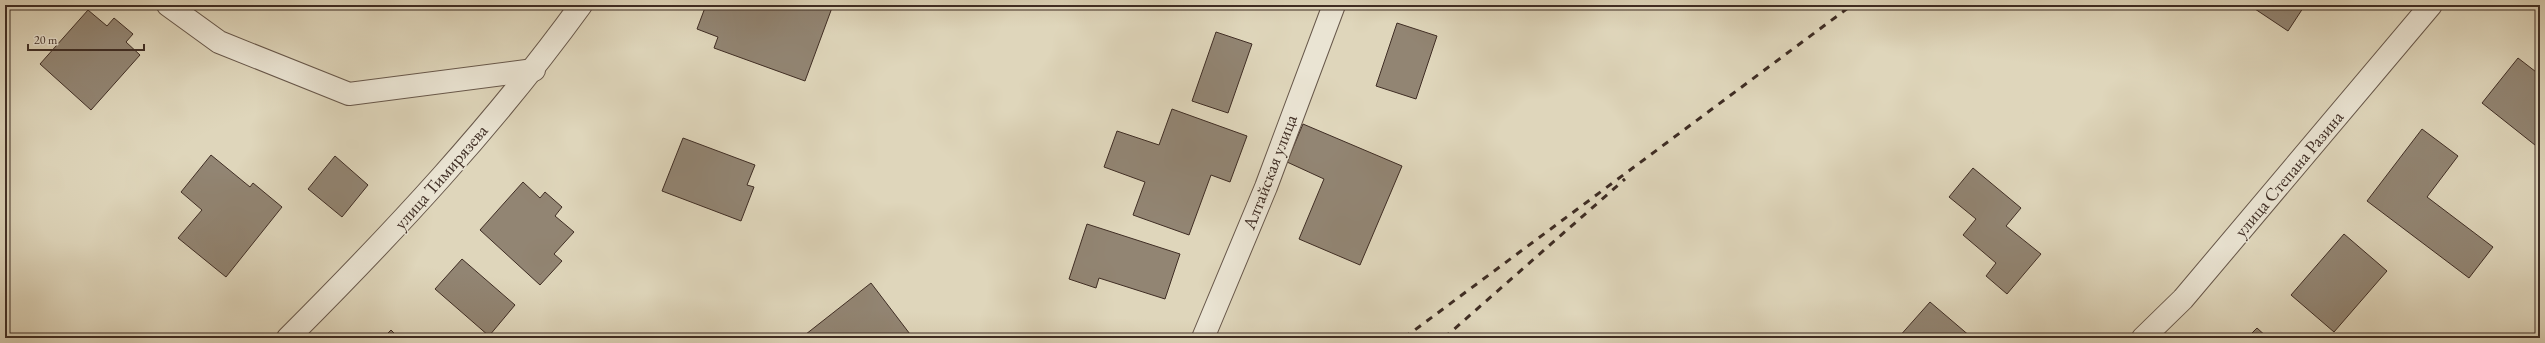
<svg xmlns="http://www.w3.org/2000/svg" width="2545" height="343" font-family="'EB Garamond',serif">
	<rect width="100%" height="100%" fill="#dfd6bb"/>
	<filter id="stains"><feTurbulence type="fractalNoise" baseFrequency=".005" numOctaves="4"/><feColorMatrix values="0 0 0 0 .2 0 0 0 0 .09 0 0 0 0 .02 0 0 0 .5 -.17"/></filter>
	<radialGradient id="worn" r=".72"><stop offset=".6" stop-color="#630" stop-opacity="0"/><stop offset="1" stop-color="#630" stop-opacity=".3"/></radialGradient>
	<g fill="#928573" stroke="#3f2d24">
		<path d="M706,5H833L805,81L714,48L718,37L697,29Z"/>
		<path d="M2249,5H2305L2288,31Z"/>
		<path d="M88,10L107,26L114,18L133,34L126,42L140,55L91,110L40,64Z"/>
		<path d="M1397,23L1437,36L1416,99L1376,86Z"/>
		<path d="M1216,32L1252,44L1228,113L1192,101Z"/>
		<path d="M2518,58L2540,75V149L2482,103Z"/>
		<path d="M1172,109L1247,136L1230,182L1211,175L1189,235L1133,215L1145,182L1104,167L1117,131L1159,145Z"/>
		<path d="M1303,124L1402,166L1360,265L1299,239L1324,179L1287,162Z"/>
		<path d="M2422,129L2458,156L2427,197L2493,247L2469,278L2367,201Z"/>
		<path d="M683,138L755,165L747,185L754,187L741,221L662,191Z"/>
		<path d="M211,155L250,187L253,183L282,207L226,277L178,238L202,210L181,192Z"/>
		<path d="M335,156L368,185L342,217L308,189Z"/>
		<path d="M1973,168L2021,208L2006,226L2041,254L2007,294L1986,276L1996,263L1963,235L1976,219L1949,197Z"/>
		<path d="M523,182L540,198L545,192L562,207L555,216L574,232L554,254L562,261L540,285L480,230Z"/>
		<path d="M1087,224L1180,254L1165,299L1099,278L1096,288L1069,279Z"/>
		<path d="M2344,234L2387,271L2334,332L2291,295Z"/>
		<path d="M462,259L515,305L489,336L435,289Z"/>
		<path d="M871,283L913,338H801Z"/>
		<path d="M1930,302L1971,337L1898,338Z"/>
		<path d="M2257,328L2268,338H2247Z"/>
		<path d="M391,330L399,338H383Z"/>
	</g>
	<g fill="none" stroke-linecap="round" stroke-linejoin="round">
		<g stroke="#67574a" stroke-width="24">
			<g id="minor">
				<path d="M168,5L219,42L349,94L534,70"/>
				<path d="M288,338C393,233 494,125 581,5"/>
				<path d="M1203,338L1266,187L1334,5"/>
				<path d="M2143,338L2183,299L2431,5"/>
			</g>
		</g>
		<use href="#minor" stroke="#eae4d3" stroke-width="22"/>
		<g stroke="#3f2d24" stroke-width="3" stroke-dasharray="7 7" stroke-linecap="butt">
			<path d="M1404,338L1852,5"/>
			<path d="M1444,338L1625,179"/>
		</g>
	</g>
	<g text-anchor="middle" stroke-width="3" stroke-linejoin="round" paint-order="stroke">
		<g font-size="18" fill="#3f2d24" stroke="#eae4d3">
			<text transform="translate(1270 172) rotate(-69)" y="6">Алтайская улица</text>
			<text transform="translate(2289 174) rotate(-50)" y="6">улица Степана Разина</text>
			<text transform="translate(441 177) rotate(-49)" y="6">улица Тимирязева</text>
		</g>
	</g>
	<rect width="2545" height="343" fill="none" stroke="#dfd6bb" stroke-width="20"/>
	<rect x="6" y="6" width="2533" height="331" fill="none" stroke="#3f2d24" stroke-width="2"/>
	<rect x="10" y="10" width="2525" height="323" fill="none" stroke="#3f2d24"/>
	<path d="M28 44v6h116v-6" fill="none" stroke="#3f2d24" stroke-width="2"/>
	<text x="34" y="44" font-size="12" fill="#3f2d24" stroke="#eae4d3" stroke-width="3" paint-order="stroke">20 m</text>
	<rect width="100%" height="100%" filter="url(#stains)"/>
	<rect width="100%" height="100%" fill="url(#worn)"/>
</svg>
